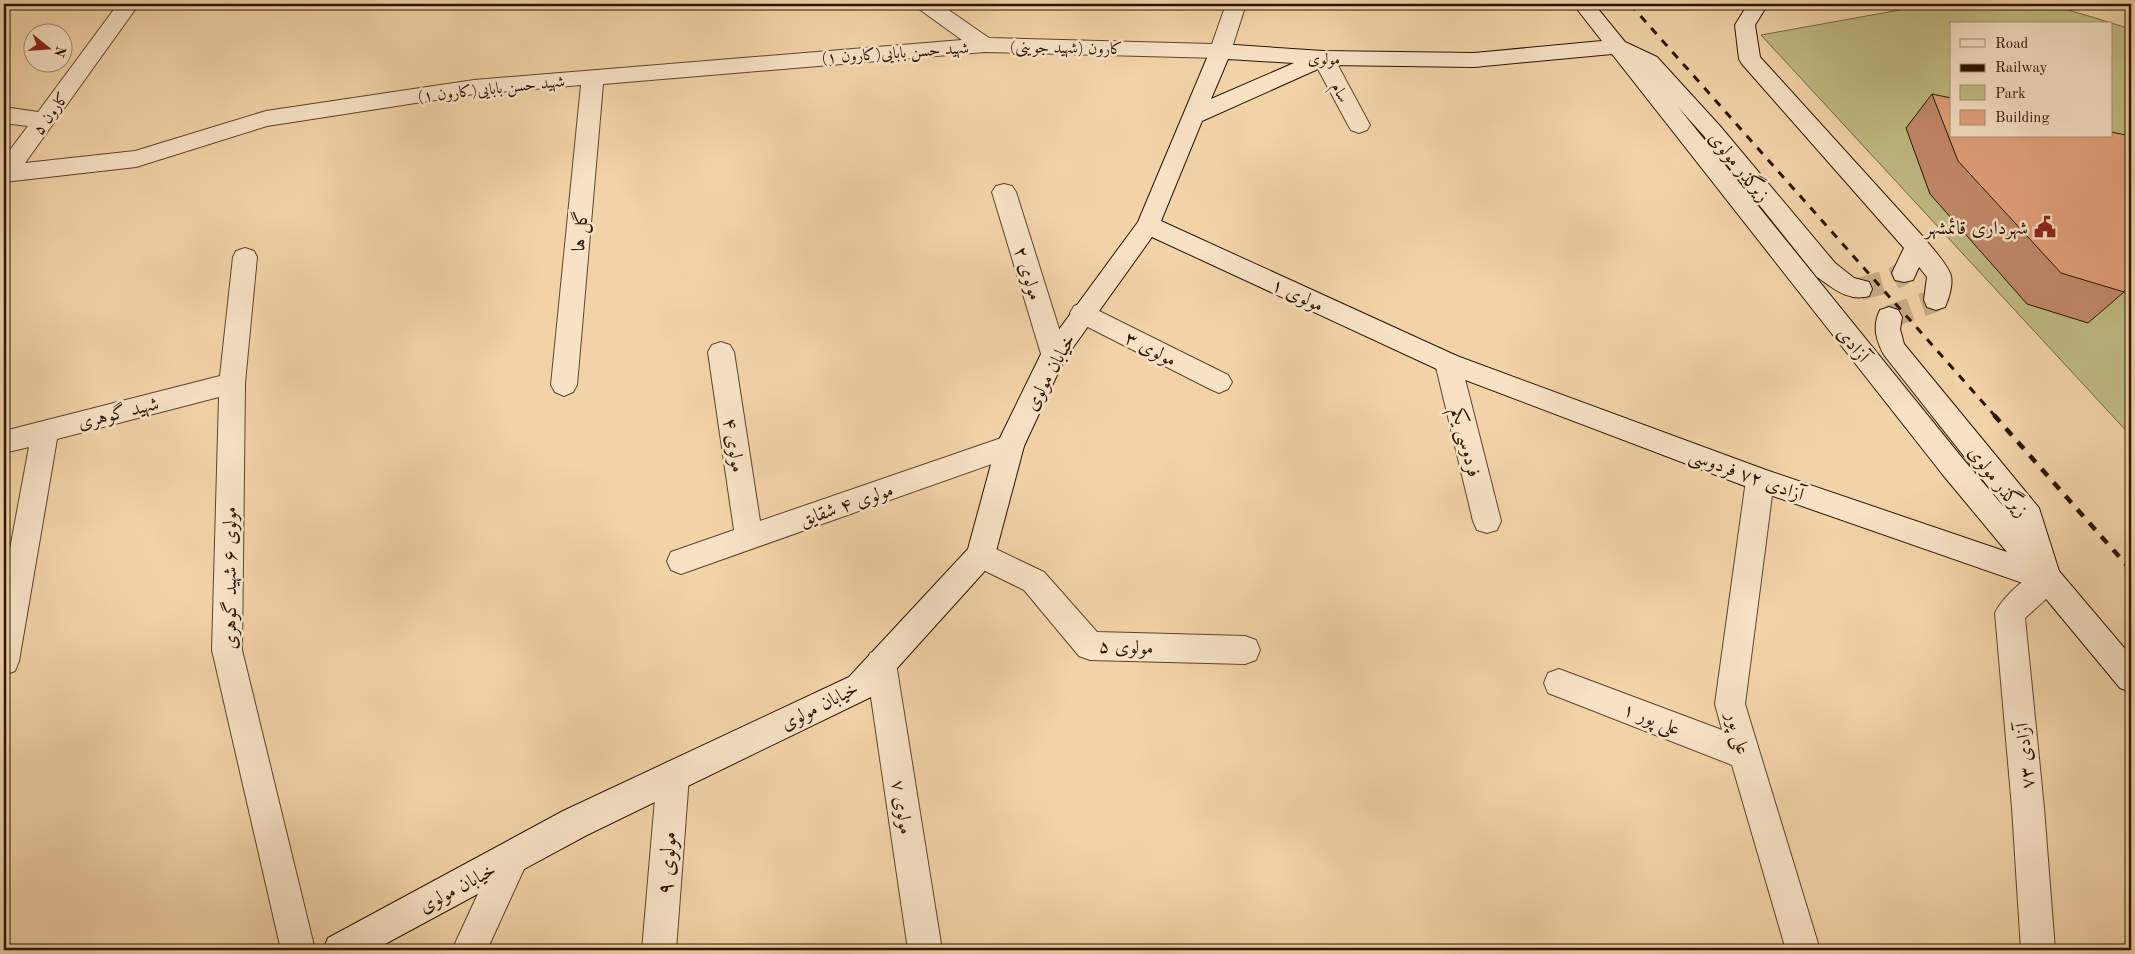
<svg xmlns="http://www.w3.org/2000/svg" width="2135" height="954" font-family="'Old Standard TT',Amiri,serif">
	<rect width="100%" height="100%" fill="#f2d3a7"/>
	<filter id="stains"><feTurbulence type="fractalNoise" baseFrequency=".004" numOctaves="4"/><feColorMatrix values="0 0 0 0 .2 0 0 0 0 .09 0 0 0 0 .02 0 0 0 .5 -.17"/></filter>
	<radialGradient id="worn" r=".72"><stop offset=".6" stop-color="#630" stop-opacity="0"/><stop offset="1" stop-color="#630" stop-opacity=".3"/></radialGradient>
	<path fill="#c0bb83" stroke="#766842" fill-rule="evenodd" d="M1933,4H2049L2131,29V436L1761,35ZM1951,24H2111V136H1951Z"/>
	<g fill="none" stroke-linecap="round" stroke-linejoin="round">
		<g stroke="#caad86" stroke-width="23" stroke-dasharray="23 12" stroke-linecap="butt">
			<path d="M1860,289L1889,281L1904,273"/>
			<path d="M1889,317L1936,300"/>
		</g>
		<g stroke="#5d442a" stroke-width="2">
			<g id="street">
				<path d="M118,4H139L25,163L135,151L266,111L474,80L962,40L919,9L916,4H940L989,38L1212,44L1226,4H1246L1231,51L1228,56L1220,58L984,52L603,84L577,385L573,392L564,396L555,392L551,385L581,85L474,94L267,126L136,167L4,182V158L28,126L4,123V107L38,112Z"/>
				<path d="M1323,51L1331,53L1334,58L1370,125L1367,130L1359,133L1351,130L1348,125L1312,58L1315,53Z"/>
				<path d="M1004,184L1012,186L1016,192L1067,354L1063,361L1054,364L1045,361L1041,354L992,192L996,186Z"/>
				<path d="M245,248L254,251L257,257L245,383L242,650L315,950H281L212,650L219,397L57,439L19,661L15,671L4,675V581L29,447L4,453V431L220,376L233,257L236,251Z"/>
				<path d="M1083,303L1228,375L1232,382L1228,389L1219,393L1210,389L1074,320L1070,313L1074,306Z"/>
				<path d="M721,342L730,345L734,352L760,521L1010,435L1020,438L1024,446L1020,454L681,574L671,570L667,561L671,552L734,530L708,352L712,345Z"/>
				<path d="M1448,353L1457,356L1461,363L1501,521L1497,530L1487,533L1477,530L1473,521L1435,363L1439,356Z"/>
				<path d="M1760,468L1770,472L1774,480L1745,704L1820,950H1786L1732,765L1548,693L1544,683L1548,673L1559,669L1722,730L1715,704L1746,480L1750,472Z"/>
				<path d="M981,542L1044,572L1097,632L1245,636L1256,640L1260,650L1256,660L1245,664L1090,660L1079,656L1024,590L971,564L967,555L971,546Z"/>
				<path d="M2048,566L2058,570L2062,579L2058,588L2025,618L2044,808L2055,950H2021L2012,808L1995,613C2003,596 2031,572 2048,566Z"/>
				<path d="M881,649L892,653L896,663L942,950H908L866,663L870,653Z"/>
				<path d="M673,760L684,765L689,776L676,950H642L657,776L662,765Z"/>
				<path d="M512,841L524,846L529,858L487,950H452L500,846Z"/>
			</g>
		</g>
		<g stroke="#2b1400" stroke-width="2">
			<g id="secondary">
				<path d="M1573,4H1594L1625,42L1657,57L1720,126L1835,263L1854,278L1869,282L1872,289L1869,296C1848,302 1833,288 1817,277L1704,136L1678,107L1963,459L2009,513L1884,355C1876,340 1872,326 1880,310L1889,307L1898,310L1902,317L1900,329L1904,344L2039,508L2059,571L2131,656V692L2120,688L2037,588L1750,488L1439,370L1152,237L1064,360L1024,446L995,555L991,564L871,697L587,835L374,950H323L328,938L563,811L849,677L968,549L996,446L1041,354L1138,222L1212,46L1220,44L1323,51L1474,53L1602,41ZM1612,54L1943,475L2007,552L1766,470L1457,356L1161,221L1202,121L1327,65L1474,67ZM1228,59L1294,63L1211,99Z"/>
				<path d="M1748,4H1768L1755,25L1760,57L1926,240C1932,248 1949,266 1951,276C1953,284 1949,299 1945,307L1936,310L1927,307L1924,300L1927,277L1919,267L1913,280L1904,282L1895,280L1892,273L1904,248L1742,64L1739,59L1735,25Z"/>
			</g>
		</g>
		<use href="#street" fill="#f7e2c6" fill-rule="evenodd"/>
		<use href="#secondary" fill="#f7e2c6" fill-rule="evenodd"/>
		<path stroke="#2b1400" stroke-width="3" stroke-dasharray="8 8" stroke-linecap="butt" d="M1630,4L1995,416"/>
		<path stroke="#2b1400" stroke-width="4.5" stroke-dasharray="9 9" stroke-linecap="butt" d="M1994,415L2131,570"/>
	</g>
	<path fill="#c38a6c" stroke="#2b1400" d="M1932,94L2124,292L2088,323L2027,304L1930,194L1906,128Z"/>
	<path fill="#e3a17d" stroke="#2b1400" d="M1932,94L1951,98V136H2111V132L2131,136V279L2124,292L2061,273L1958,161Z"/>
	<defs>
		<g id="civic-bare" transform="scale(1.725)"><path d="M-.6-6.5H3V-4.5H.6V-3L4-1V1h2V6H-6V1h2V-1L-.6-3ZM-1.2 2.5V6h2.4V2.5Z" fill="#8f2418" stroke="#f7e2c6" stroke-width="2.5" paint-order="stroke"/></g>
	</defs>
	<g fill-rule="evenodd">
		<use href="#civic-bare" x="2045" y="227"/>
	</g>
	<g text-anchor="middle" stroke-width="5" stroke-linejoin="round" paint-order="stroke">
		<g font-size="16" fill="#2b1400" stroke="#f7e2c6">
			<text transform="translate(1066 47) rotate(1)" y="6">کارون (شهید جوینی)</text>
			<text transform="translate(895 52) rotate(-4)" y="6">شهید حسن بابایی(کارون ۱)</text>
			<text transform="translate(1324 58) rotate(2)" y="6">مولوی</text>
			<text transform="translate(491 88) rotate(-6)" y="6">شهید حسن بابایی(کارون ۱)</text>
			<text transform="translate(1341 92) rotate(62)" y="6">سام</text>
			<text transform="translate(50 113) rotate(-54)" y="6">کارون ۵</text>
		</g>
		<g font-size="19" fill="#2b1400" stroke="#f7e2c6">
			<text transform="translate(1740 166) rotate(51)" y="7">زیرگذر مولوی</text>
			<text transform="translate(579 231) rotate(-85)" y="7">گل ها</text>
			<text transform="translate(1029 273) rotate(73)" y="7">مولوی ۲</text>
			<text transform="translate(1298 294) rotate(25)" y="7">مولوی ۱</text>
			<text transform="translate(1854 344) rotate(51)" y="7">آزادی</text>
			<text transform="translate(1151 348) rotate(27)" y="7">مولوی ۳</text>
			<text transform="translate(1049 372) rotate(-61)" y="7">خیابان مولوی</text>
			<text transform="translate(118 412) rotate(-14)" y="7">شهید گوهری</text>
			<text transform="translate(1467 442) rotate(76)" y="7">فردوسی یکم</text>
			<text transform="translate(735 445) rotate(81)" y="7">مولوی ۴</text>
			<text transform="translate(1747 474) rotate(20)" y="7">آزادی ۷۲ فردوسی</text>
			<text transform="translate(1999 481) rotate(52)" y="7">زیرگذر مولوی</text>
			<text transform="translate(846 504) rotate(-19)" y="7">مولوی ۴ شقایق</text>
			<text transform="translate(229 578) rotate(-90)" y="7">مولوی ۶ شهید گوهری</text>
			<text transform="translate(1126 646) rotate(2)" y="7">مولوی ۵</text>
			<text transform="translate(819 705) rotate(-27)" y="7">خیابان مولوی</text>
			<text transform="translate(1652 718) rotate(21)" y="7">علی پور ۱</text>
			<text transform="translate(1739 733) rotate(74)" y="7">علی پور</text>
			<text transform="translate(2024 756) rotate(-95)" y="7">آزادی ۷۳</text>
			<text transform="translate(903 807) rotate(81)" y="7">مولوی ۷</text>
			<text transform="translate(457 887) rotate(-28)" y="7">خیابان مولوی</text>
		</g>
		<g font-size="19" fill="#2b1400" stroke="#f7e2c6" text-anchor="end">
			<text x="2028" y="234">شهرداری قائمشهر</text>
		</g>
		<g font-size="22" fill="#2b1400" stroke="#f7e2c6">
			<text transform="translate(666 863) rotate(-86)" y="8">مولوی ۹</text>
		</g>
	</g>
	<rect width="2135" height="954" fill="none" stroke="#f2d3a7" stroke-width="20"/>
	<rect x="5" y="5" width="2125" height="944" fill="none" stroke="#2b1400" stroke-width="2.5"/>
	<rect x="10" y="10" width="2115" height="934" fill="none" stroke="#2b1400"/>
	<rect x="1950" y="22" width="162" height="115" fill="#f7e2c6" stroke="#a59077"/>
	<rect x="1960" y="39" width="25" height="8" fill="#f7e2c6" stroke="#a59077"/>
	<text x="1995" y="48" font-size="15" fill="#2b1400">Road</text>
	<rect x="1960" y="64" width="25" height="8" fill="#2b1400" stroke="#a59077"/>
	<text x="1995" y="72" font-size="15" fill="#2b1400">Railway</text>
	<rect x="1960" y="85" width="25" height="15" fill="#c0bb83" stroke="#a59077"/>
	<text x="1995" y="98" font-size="15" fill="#2b1400">Park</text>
	<rect x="1960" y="110" width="25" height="15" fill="#e3a17d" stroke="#a59077"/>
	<text x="1995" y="122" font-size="15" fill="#2b1400">Building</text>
	<g transform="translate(48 48) rotate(107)"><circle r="24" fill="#f7e2c6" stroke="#a59077"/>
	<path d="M0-4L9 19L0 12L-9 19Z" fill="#8f2418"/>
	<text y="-8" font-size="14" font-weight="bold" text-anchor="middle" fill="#2b1400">N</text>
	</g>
	<rect width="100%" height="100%" filter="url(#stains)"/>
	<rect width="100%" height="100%" fill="url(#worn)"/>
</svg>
